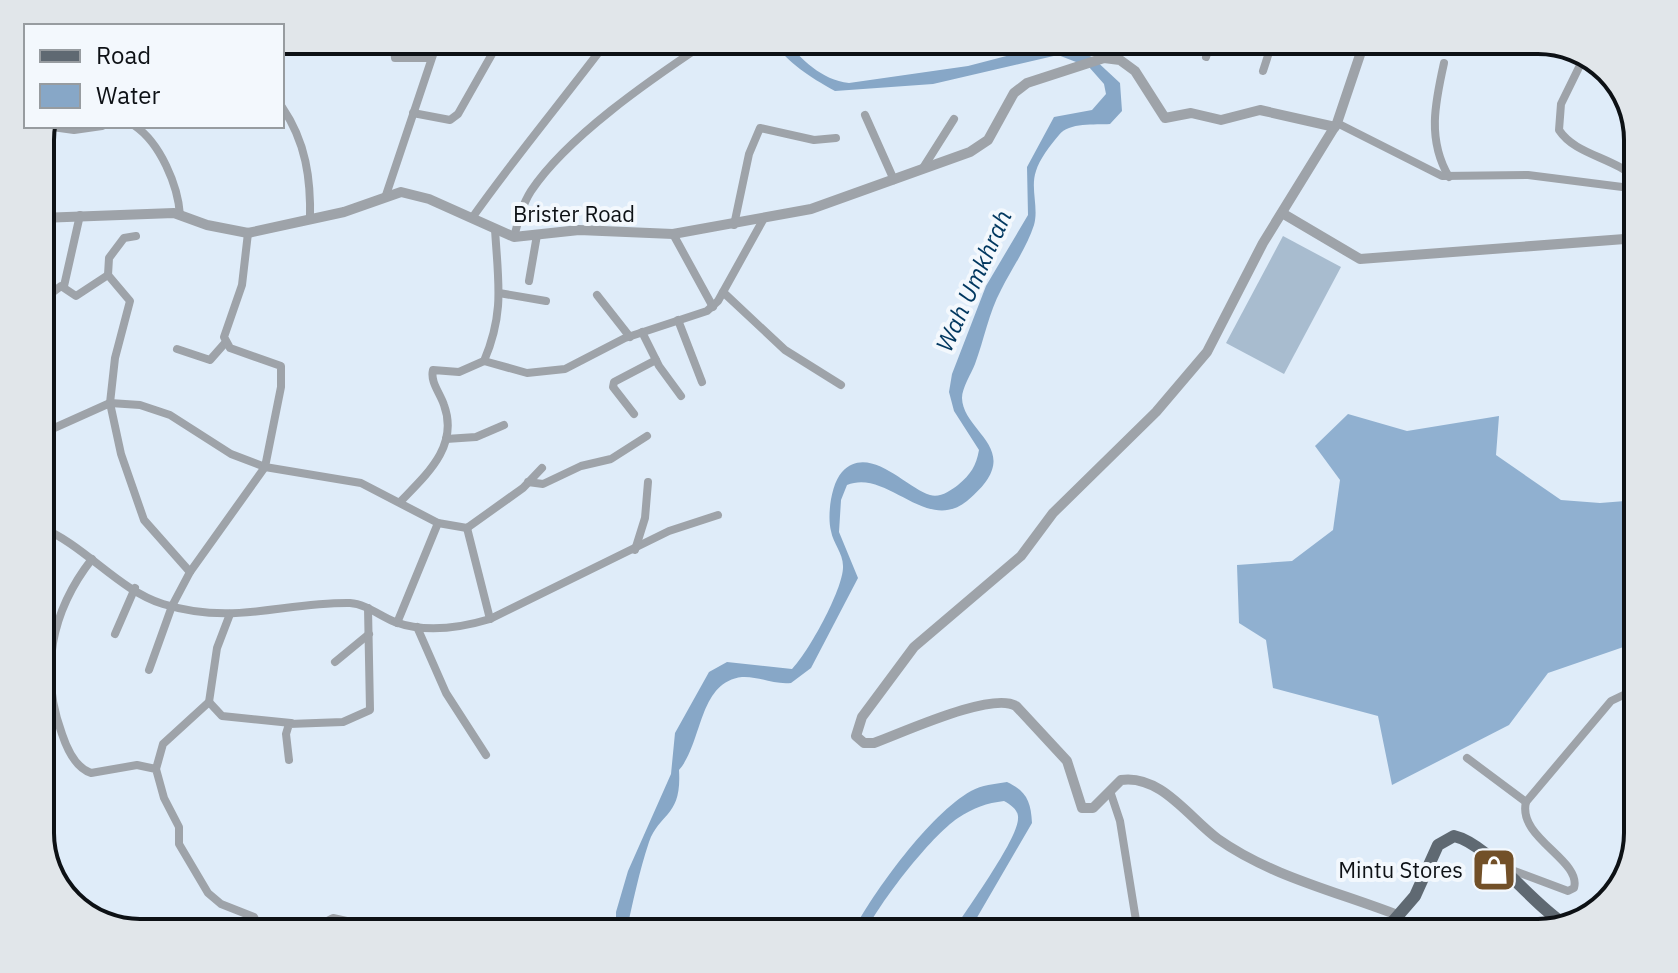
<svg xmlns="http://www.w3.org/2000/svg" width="1678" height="973" font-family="'IBM Plex Sans',sans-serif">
	<rect width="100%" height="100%" fill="#dfecf9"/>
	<path fill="#a8bccf" d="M1283,236L1341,267L1284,374L1226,343Z"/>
	<path fill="#90b0d0" d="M1348,414L1407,431L1499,416L1496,455L1561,500L1600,503L1638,500V642L1548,673L1509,725L1392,785L1378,716L1273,688L1266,640L1239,623L1237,565L1292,561L1333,530L1340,480L1315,446Z"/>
	<g fill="#87a7c7">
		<path d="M771,40H784C802,59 821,80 849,83L968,66L1049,45H1064L1092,57L1120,83L1122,111L1110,124C1095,125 1069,122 1059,135C1051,144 1039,160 1036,171C1030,188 1039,208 1034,225C1026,249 1012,268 1001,290C989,312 984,340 975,364C971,374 962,388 962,398C963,434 1029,450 967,501C926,534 887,468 847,485L841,500L839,532L858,578L811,668L791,683C774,685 759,676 742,677C698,682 703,743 679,770C682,817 660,812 649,842C639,872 633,902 626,933H616V912L628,871L671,774L675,733L709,672L727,662L792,669C808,653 844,588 843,566C843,553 833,543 831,531C827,516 831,484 842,472C869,443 906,488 930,495C940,498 950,491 958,485C971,474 976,466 979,450L954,411L949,392L952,374L986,286L1028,215L1027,167L1054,117L1092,110L1106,94L1104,84L1089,67L1058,55L933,84L835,91C808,76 791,65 771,40Z"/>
		<path d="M1007,782C1026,791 1031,801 1032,823L968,933H952C966,910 1017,841 1018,819C1019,810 1011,805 1004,801C987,803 973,808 958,818C931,836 879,903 865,933H852C874,891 930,814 971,791C982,785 994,784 1007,782Z"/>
	</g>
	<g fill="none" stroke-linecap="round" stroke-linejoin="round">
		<g stroke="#9ea3a9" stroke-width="8">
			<path d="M317,40H318"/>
			<path d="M393,40L395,58H431"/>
			<path d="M1248,40L1271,48"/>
			<path d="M1586,53L1561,104L1559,130C1576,156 1616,157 1638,181"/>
			<path d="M1206,57L1211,40"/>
			<path d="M1444,63C1435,103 1427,140 1449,177"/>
			<path d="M1263,71L1273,40"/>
			<path d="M282,107C306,142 311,179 310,220"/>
			<path d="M413,113L450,120L458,114L500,40"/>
			<path d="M865,115L894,180"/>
			<path d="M1337,123L1442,176L1528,175L1638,189"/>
			<path d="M45,126L74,130L102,126"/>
			<path d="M135,126C160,143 178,185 180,215"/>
			<path d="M923,168L954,119"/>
			<path d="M386,195L438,40"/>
			<path d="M472,218C515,157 563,100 608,40"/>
			<path d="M734,225L749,154L760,128L814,140L836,138"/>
			<path d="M673,234L713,307"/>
			<path d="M514,237C518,222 522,205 531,191C567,137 650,80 704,44"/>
			<path d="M108,275L109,258L124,238L136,236"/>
			<path d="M529,281L537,235"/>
			<path d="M64,286L80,215"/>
			<path d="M723,292L785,350L841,385"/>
			<path d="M499,293L546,301"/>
			<path d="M597,295L630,337"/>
			<path d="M45,298L61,286L76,296L108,275L130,301L115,358L110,403L121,454L144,520L190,572"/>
			<path d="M678,320L702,382"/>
			<path d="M642,332L659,366L681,396"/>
			<path d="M177,349L210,360L225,343"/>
			<path d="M484,361L527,373L565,369L625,338L707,311L718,301L763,220"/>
			<path d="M634,414L613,387L614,382L656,360"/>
			<path d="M52,429L110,403L140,405L170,415L231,454L265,467L361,483L438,523L467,528L523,488L542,468"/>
			<path d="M446,439L476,437L504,425"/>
			<path d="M528,482L543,484L581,466L611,459L647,436"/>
			<path d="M401,501C427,474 459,446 444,405C440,393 430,382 433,370L459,372L484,361C505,312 498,281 495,229"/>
			<path d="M40,527C85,545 118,590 163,604C234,626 283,602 350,603C366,604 380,616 395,622C425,633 460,628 490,619L669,531L718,515"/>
			<path d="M467,528L490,619"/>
			<path d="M635,550L645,518L648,482"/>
			<path d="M92,559C51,611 39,672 62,734C67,749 76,768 91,773L137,765L156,769L164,798L179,827V844L208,893L221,904L254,917L262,933"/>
			<path d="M397,623L438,523"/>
			<path d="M417,627L446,693L486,755"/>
			<path d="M115,634L135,588"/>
			<path d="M335,662L369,634"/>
			<path d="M149,670L172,606L190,572L265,467L281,387V366L230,348L224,337L242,285L248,233"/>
			<path d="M209,702L222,716L291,723"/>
			<path d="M1467,758L1526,802"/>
			<path d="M289,760L286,734L289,724L343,722L370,710L368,608"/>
			<path d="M156,769L163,744L209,702L217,648L230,614"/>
			<path d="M1110,791L1120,821L1138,933"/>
			<path d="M1501,866L1568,891L1574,888C1582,860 1517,838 1526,802L1611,701L1638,688"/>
			<path d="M1394,922L1417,933"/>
			<path d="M304,933L333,918L401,933"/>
			<path d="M459,933L478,929"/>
		</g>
		<g stroke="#9ea3a9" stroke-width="10">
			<path d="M1365,40L1337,123L1263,243L1207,352L1156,412L1053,513L1021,556L914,647L862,717L856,736L864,743H874C902,733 992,691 1016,706L1067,761L1082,808H1093L1121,780C1161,774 1190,819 1218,839C1272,877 1339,892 1400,916"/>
			<path d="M1282,213L1360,259L1638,238"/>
			<path d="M40,218L174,213L207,225L248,233L344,212L401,192L429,199L514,237L579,230L673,234L811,209L970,152L988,140L1014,93L1027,83L1104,58L1120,60L1135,71L1165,118L1191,113L1221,120L1260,110L1335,127"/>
		</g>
		<path stroke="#5f6972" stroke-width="12" d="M1383,933L1415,896L1438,845L1454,836C1489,844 1532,905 1566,925"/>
	</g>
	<defs>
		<g id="shop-square" transform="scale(2.3)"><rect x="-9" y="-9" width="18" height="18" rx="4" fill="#725028" stroke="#f3f8fd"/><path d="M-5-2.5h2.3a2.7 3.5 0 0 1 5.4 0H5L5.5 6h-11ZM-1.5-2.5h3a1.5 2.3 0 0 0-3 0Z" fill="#fff"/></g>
	</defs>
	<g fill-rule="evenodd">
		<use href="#shop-square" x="1494" y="870"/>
	</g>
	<g text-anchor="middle" stroke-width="8" stroke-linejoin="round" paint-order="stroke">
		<g font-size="22" fill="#0d1115" stroke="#f3f8fd">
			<text x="574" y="222">Brister Road</text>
		</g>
		<g font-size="22" fill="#0d1115" stroke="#f3f8fd" text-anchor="end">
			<text x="1463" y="878">Mintu Stores</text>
		</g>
		<g font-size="24" font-style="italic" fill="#00375f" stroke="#f3f8fd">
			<text transform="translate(974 281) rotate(-66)" y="8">Wah Umkhrah</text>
		</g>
	</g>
	<path d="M0 0H1678V973H0ZM140 54H1538A86 86 0 0 1 1624 140V833A86 86 0 0 1 1538 919H140A86 86 0 0 1 54 833V140A86 86 0 0 1 140 54Z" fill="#e1e6ea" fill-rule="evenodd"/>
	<path fill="none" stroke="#0d1115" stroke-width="4" d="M140 54H1538A86 86 0 0 1 1624 140V833A86 86 0 0 1 1538 919H140A86 86 0 0 1 54 833V140A86 86 0 0 1 140 54Z"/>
	<rect x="24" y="24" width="260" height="104" fill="#f3f8fd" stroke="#979ca0" stroke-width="2"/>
	<rect x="40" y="50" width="40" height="12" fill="#5f6972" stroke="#979ca0" stroke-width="2"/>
	<text x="96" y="64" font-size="24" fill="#0d1115">Road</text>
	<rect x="40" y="84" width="40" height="24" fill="#87a7c7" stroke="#979ca0" stroke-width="2"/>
	<text x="96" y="104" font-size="24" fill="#0d1115">Water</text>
</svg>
